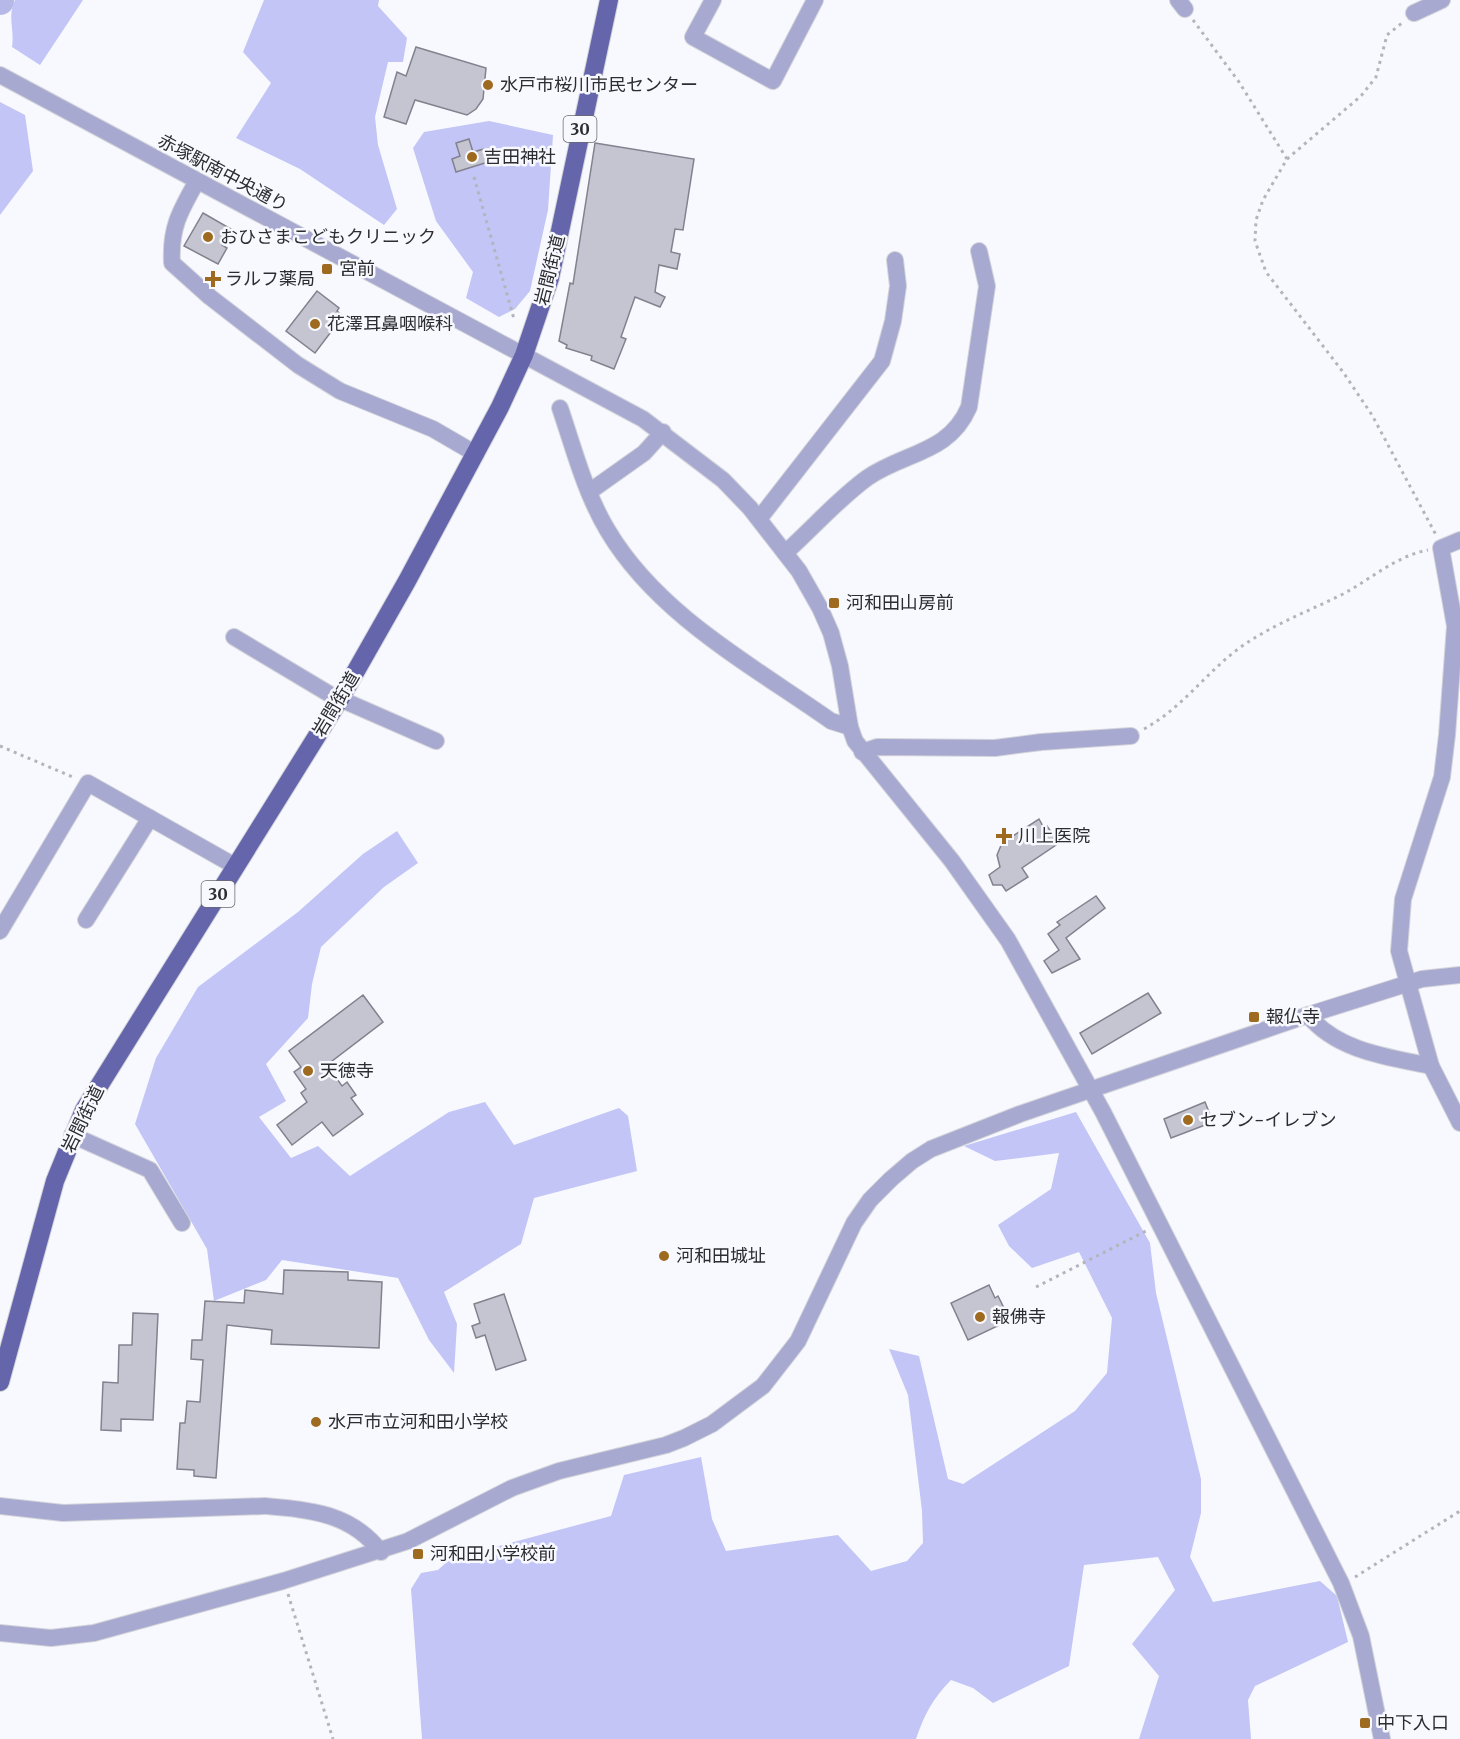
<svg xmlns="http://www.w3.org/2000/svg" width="1460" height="1739" font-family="Merriweather,'Noto Sans JP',serif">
	<rect width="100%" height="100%" fill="#f8f9fe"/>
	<g fill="#c2c5f5">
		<path d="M15,0H83L40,65L12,47C15,31 7,16 15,0Z"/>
		<path d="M264,0H379L378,6L407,38L403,62H388L375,117L378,145L397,209L384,225L300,169L236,138L271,83L243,52Z"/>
		<path d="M0,102L25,115L33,171L0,215Z"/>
		<path d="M489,121L553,135L548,210L530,291L515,309L499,317L466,298L473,272L436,221L413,148L424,132Z"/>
		<path d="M397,831L418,863L384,887L321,947L312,984L308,1018L266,1064L286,1101L259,1117L291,1158L318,1146L350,1176L449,1112L485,1102L514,1145L619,1108L628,1116L637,1171L534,1198L521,1244L444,1292L457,1324L454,1373L429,1340L398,1278L282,1260L266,1280L214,1301L207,1249L135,1124L156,1058L198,987L298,912L363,854Z"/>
		<path d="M1076,1112L1150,1243L1156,1293L1201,1479V1513L1190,1557L1213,1602L1320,1581L1337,1596L1348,1642L1255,1686L1248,1700L1251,1739H1139L1159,1676L1132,1644L1175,1590L1158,1557L1084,1565L1069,1666L993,1703L973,1688L951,1680C933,1698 924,1715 916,1739H422L411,1589L421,1573L438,1570L450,1559L611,1516L624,1475L701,1457L712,1519L726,1551L838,1535L871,1571L907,1561L923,1543L922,1511L908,1395L889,1349L919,1356L948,1479L963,1484L1075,1411L1107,1373L1112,1318L1079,1252L1032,1268L1009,1246L998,1225L1051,1189L1059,1153L995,1161L964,1146Z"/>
	</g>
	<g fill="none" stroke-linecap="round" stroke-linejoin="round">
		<path stroke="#b6b9e8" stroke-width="28" d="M0,1V0"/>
	</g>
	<g fill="#c4c5d1" stroke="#81828d" stroke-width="1.5">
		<path d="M416,47L486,68L483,99L476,109L467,115L415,100L406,124L384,117L397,72L406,76Z"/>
		<path d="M469,139L473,152L484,149L488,162L456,172L452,159L460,156L456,143Z"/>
		<path d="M595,143L694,159L683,230L675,229L671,252L680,254L677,269L659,265L655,292L665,297L660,307L635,297L621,337L626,339L614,369L591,360L592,356L566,348L567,345L559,341L570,283L573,284Z"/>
		<path d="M203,213L231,229L222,245L227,248L218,264L184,246Z"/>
		<path d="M317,291L339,308L337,311L343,316L315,353L286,331Z"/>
		<path d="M1039,819L1044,828L1047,826L1059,843L1022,868L1028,877L1006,891L1002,885H993L989,875L1000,867L997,855L1002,843Z"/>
		<path d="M1096,896L1105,908L1066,938L1080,959L1052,973L1044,961L1059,950L1048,934L1060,925L1057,922Z"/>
		<path d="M1148,993L1161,1013L1092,1054L1080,1033Z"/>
		<path d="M363,995L383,1022L327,1065L342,1086L347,1082L356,1095L351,1098L363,1114L333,1136L322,1122L292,1145L277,1125L307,1102L301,1093L306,1089L294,1072L301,1067L289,1051Z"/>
		<path d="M1205,1102L1213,1122L1171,1138L1164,1119Z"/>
		<path d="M284,1270L348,1272V1280L382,1282L379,1348L271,1344L272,1330L227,1325L216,1478L194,1476V1470L177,1469L180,1423H185L187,1401L200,1402L203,1360L191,1359L192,1340H202L205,1301L244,1303L245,1290L283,1294Z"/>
		<path d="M989,1285L995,1298L998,1296L1005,1310L1001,1312L1006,1322L968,1340L951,1303Z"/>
		<path d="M504,1294L526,1360L496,1370L485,1335L476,1338L472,1326L480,1323L474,1304Z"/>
		<path d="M133,1313L158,1314L153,1420L121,1419V1431L101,1430L103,1382L118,1383L119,1345H132Z"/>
	</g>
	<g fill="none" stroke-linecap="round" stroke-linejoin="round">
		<g stroke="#d3d4d9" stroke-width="18">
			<g id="minor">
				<path d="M713,0L693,37L773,81L815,0"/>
				<path d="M1178,0L1185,9"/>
				<path d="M1414,13L1442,0"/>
				<path d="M0,75L643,419L723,480L750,508L799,571L820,608L831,633L840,666L850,727L855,741L952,861L1008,940L1103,1112L1341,1583L1361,1636L1382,1739"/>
				<path d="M197,181C180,211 170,228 172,263L210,297L298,365L340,391L433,429L476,454"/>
				<path d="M560,408C574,449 585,493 608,531C658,615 753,666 831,721L850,727"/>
				<path d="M589,492L644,453L663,432"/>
				<path d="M759,519L882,361L893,321L898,286L895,260"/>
				<path d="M1460,540L1441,548L1455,626L1447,735L1442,777L1403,899L1399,951L1431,1066L1460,1123"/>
				<path d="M785,553C813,528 837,500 867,478C904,452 949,454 969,407L987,286L979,251"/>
				<path d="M234,637L331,695L436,741"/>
				<path d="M862,752L877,747L995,748L1041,742L1131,736"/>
				<path d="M86,920L150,818"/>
				<path d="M0,931L88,783L235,866"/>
				<path d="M1308,1015C1337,1051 1388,1057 1431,1066"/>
				<path d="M72,1135L150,1170L182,1223"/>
				<path d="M0,1506L63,1513L265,1506C311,1510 351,1513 381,1552"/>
				<path d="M0,1633L51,1638L94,1633L283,1581L408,1541L512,1488L559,1471L666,1445L684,1438L712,1424L763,1386L798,1341L854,1223L870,1200L891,1179L912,1161L931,1149L1020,1114L1308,1015L1422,979L1460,975"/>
			</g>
		</g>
		<g stroke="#d3d4d9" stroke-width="20">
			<path id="major" d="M0,1382L55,1181L84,1110L340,699L407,581L500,407L524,355L550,278L609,0"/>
		</g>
		<g stroke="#b4b5ba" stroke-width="3" stroke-dasharray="3 4.5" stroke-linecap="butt">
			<path d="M1193,20L1239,82L1287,159L1263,200L1256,220L1255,241L1266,272L1343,372L1372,415L1436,535"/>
			<path d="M1287,159L1361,96L1376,77L1387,35L1402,23"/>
			<path d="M474,177L514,319"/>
			<path d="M1144,729C1182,708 1204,675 1238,649C1271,625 1307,612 1343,594C1371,579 1396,556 1428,550"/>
			<path d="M0,746L75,778"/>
			<path d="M1036,1287L1146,1231"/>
			<path d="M1355,1577L1460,1511"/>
			<path d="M288,1594L333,1739"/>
		</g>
		<use href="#minor" stroke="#a7a9d1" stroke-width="16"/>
		<use href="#major" stroke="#6565ab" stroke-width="18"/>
	</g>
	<g fill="#9d6a20" stroke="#f8f9fe" stroke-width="2">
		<circle cx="488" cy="85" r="6"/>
		<circle cx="472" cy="157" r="6"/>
		<circle cx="208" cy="237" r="6"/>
		<rect x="321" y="263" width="12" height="12" rx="3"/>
		<path d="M210 270h6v6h6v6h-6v6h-6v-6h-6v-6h6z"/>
		<circle cx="315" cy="324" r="6"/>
		<rect x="828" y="597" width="12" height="12" rx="3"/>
		<path d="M1001 827h6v6h6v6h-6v6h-6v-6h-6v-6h6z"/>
		<rect x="1248" y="1011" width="12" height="12" rx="3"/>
		<circle cx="308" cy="1071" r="6"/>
		<circle cx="1188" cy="1120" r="6"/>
		<circle cx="664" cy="1256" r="6"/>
		<circle cx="980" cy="1317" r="6"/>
		<circle cx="316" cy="1422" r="6"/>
		<rect x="412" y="1548" width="12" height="12" rx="3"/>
		<rect x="1359" y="1717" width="12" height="12" rx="3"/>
	</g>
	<g text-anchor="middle" stroke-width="5" stroke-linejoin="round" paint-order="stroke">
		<g fill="#f8f9fe" stroke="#696a6e" stroke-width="1.5">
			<rect x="563.5" y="116" width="33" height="26" rx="4.5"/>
			<rect x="201.5" y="881" width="33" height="26" rx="4.5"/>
		</g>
		<g font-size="16" font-weight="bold" fill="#2c2d31">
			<text x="580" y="135">30</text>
			<text x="218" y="900">30</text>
		</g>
		<g font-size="18" fill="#2c2d31" stroke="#f8f9fe" text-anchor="start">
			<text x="500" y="91">水戸市桜川市民センター</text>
			<text x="484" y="163">吉田神社</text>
			<text x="220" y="243">おひさまこどもクリニック</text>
			<text x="339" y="275">宮前</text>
			<text x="225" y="285">ラルフ薬局</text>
			<text x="327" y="330">花澤耳鼻咽喉科</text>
			<text x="846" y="609">河和田山房前</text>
			<text x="1018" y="842">川上医院</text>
			<text x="1266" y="1023">報仏寺</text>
			<text x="320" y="1077">天徳寺</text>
			<text x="1200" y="1126">セブン-イレブン</text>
			<text x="676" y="1262">河和田城址</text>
			<text x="992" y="1323">報佛寺</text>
			<text x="328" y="1428">水戸市立河和田小学校</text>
			<text x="430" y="1560">河和田小学校前</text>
			<text x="1377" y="1729">中下入口</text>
		</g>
		<g font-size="18" fill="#2c2d31" stroke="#f8f9fe">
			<text transform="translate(223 173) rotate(28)" y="6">赤塚駅南中央通り</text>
			<text transform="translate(550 270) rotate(-76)" y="6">岩間街道</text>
			<text transform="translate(336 704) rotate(-59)" y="6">岩間街道</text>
			<text transform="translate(83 1119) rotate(-64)" y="6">岩間街道</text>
		</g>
	</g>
</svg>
